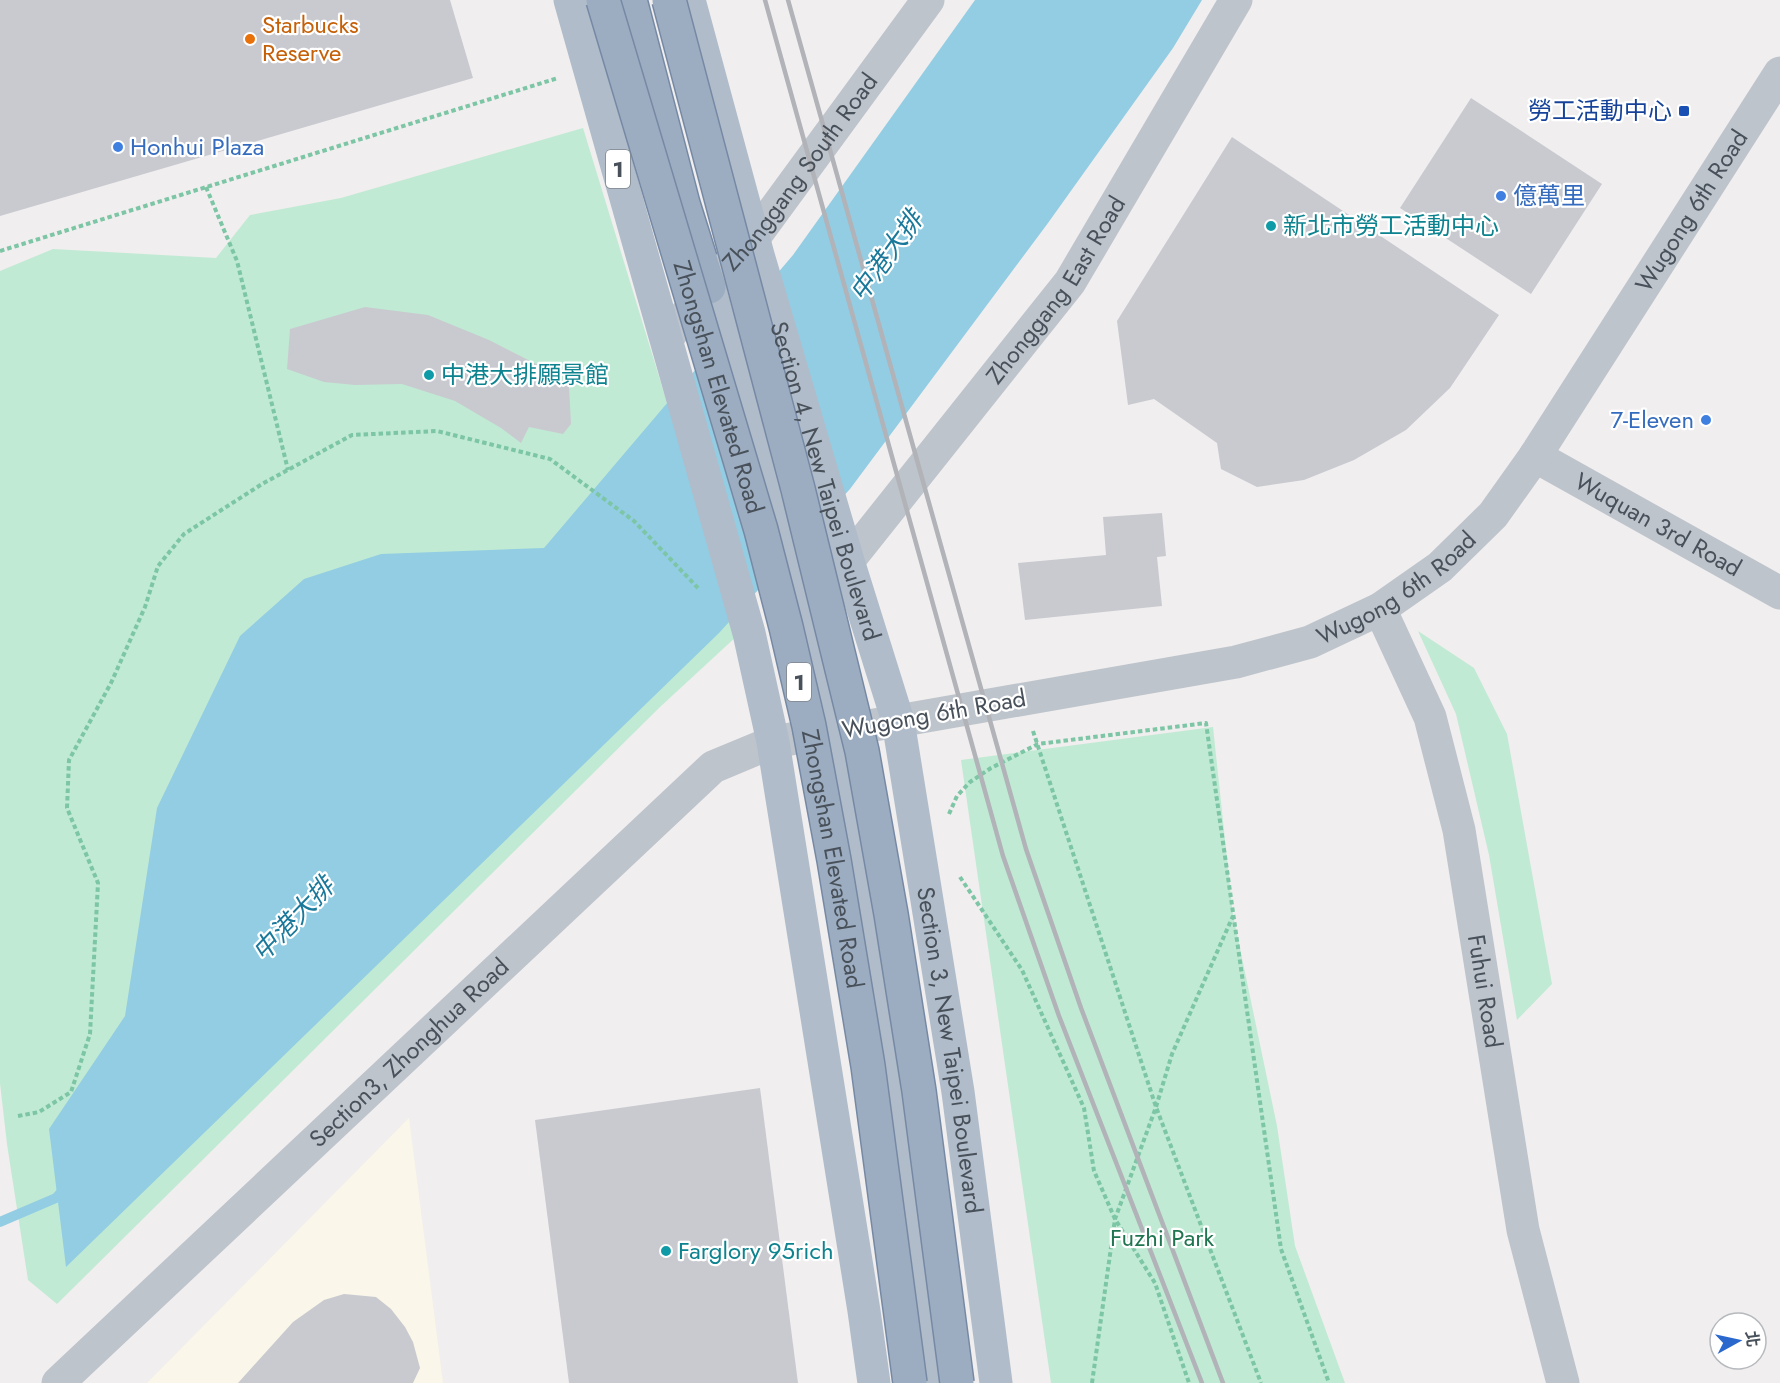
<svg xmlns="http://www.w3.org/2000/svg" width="1780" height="1383" font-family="Jost,'Noto Sans TC',sans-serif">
	<rect width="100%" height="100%" fill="#f0eeee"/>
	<path fill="#faf6e9" d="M409,1118L443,1383H147Z"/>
	<g fill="#c0ead3">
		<path d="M583,128L738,635L660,707L57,1304L28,1280L7,1144L0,1083V271L53,249L216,258L250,215L341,198Z"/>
		<path d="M1418,631L1474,668L1507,734L1552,984L1517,1020L1489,855L1456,714Z"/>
		<path d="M1213,727L1233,915L1277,1126L1295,1246L1345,1383H1051L961,760Z"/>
	</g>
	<path fill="#92cde3" d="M975,0H1202L1173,48L1048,223L850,489L719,633L66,1267L49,1129L125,1016L157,808L240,636L304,579L381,554L544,548L793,255Z"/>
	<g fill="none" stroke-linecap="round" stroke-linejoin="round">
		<path stroke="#92cde3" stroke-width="10" d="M0,1222L56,1198L65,1188"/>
	</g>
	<g fill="#c9cad0">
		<path d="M0,0H450L473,78L0,216Z"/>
		<path d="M1471,98L1602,184L1531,294L1400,208Z"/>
		<path d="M1232,137L1499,315L1450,388L1406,430L1354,460L1304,480L1257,487L1221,469L1217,443L1154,399L1128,405L1117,321Z"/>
		<path d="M365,307L428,315L489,340L540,366L569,387L571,424L563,434L529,427L521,443L501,428L455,401L402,384L355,385L324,382L287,369L290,329Z"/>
		<path d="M1162,513L1166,556L1157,557L1162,606L1025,620L1018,563L1106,555L1103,517Z"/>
		<path d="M760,1088L798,1383H569L535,1120Z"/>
		<path d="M344,1294L376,1297L391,1309L405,1327L413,1342L420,1368L413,1383H238L293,1322L324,1300Z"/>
	</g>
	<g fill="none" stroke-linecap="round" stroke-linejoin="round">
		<g stroke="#7689a4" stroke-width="36">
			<path id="trunk" d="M630,0L683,204L709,287"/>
		</g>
		<g stroke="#7cc5a5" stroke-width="4" stroke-dasharray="4.5 3" stroke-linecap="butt">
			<path d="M206,187L237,261L288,470"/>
			<path d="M0,251L558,78"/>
			<path d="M1033,731L1156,1107L1261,1383"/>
			<path d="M949,814L957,796L970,782L991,768L1038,744L1206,723L1281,1249L1329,1383"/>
			<path d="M960,877L1022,970L1084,1108L1094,1171L1115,1219L1155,1283L1189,1383"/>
			<path d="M18,1116L39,1112L71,1092L90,1034L98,883L67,808L69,760L111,683L145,607L158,566L184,534L262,484L352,435L437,431L550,459L634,521L698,588"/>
			<path d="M1092,1383L1115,1219L1156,1107L1172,1054L1233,916"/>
		</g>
		<g stroke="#bec4cc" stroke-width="33">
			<path id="s1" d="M667,338L709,287L753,239L928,0"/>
			<path id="s2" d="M1535,456L1780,593"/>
			<path id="s3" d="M848,561L1070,282L1236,0"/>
			<path id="s4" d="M1380,609L1430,717L1459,830L1523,1230L1563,1383"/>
			<path d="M773,742L898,721"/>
		</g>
		<g stroke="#bec4cc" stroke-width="33">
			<path id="s5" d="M898,721L1236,662L1310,642L1380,609L1440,567L1493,515L1535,456L1780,73"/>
			<path id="s6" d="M58,1383L713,767L773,742"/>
		</g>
		<g stroke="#b0bcca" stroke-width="33">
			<path d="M570,0L749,633L773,742L864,1311L874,1383"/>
			<path id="s7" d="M689,0L758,255L848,561L898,721L958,1092L996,1383"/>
			<path d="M709,287L745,414"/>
			<path d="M755,373L756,389L833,731L873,957L931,1383"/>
		</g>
		<use href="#trunk" stroke="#9dadc1" stroke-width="33"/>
		<g stroke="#b1b3b8" stroke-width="4.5">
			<path d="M765,0L1003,856L1059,1016L1202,1383"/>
			<path d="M788,0L1026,849L1081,1008L1223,1383"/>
		</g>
		<g stroke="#7689a4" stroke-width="36" stroke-linecap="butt">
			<g id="trunk-bridge">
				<path id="s8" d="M603,0L761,530L786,627L809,726L834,860L868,1066L910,1383"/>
				<path d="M669,0L798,489L862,751L891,914L919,1091L957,1383"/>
			</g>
		</g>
		<use href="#trunk-bridge" stroke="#9dadc1" stroke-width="33"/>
	</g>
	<circle fill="#e8710a" stroke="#fff" stroke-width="2" cx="250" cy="39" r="6"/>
	<rect fill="#1a4fb4" stroke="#fff" stroke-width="2" x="1678" y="105" width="12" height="12" rx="3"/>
	<g fill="#3f7fe0" stroke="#fff" stroke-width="2">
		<circle cx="118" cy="147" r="6"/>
		<circle cx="1501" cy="196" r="6"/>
		<circle cx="1706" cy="420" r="6"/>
	</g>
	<g fill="#0f9aa8" stroke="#fff" stroke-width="2">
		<circle cx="1271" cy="226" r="6"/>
		<circle cx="429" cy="375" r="6"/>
		<circle cx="666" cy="1251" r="6"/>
	</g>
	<g text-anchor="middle" stroke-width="4.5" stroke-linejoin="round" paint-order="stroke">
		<g fill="#fff" stroke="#7f848c" stroke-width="1.5">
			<rect x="606" y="150" width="24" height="38" rx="4.5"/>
			<rect x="787" y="663" width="24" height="38" rx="4.5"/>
		</g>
		<g font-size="22" font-weight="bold" fill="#48505a">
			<text x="618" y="177">1</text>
			<text x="799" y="690">1</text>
		</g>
		<g font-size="24" fill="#c56008" stroke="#fff" text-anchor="start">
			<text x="262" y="33">Starbucks<tspan x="262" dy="28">Reserve</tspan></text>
		</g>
		<g font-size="24" fill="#164399" stroke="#fff" text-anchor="end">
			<text x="1672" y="119">勞工活動中心</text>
		</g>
		<g font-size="24" fill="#366cbe" stroke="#fff" text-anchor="start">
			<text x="130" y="155">Honhui Plaza</text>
			<text x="1513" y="204">億萬里</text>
			<text x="1694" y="428" text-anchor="end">7-Eleven</text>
		</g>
		<g font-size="24" fill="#48505a" stroke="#fff">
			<text dy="8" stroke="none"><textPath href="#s1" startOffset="213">Zhonggang South Road</textPath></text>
			<text dy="8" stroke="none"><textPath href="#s5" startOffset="1008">Wugong 6th Road</textPath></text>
			<text dy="8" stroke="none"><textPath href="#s3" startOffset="342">Zhonggang East Road</textPath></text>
			<text dy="8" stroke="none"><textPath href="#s8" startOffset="404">Zhongshan Elevated Road</textPath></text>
			<text dy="8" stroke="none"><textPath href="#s7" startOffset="500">Section 4, New Taipei Boulevard</textPath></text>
			<text dy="8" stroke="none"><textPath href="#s2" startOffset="141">Wuquan 3rd Road</textPath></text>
			<text dy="8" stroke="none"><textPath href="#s5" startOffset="522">Wugong 6th Road</textPath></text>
			<text transform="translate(934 714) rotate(-10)" y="8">Wugong 6th Road</text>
			<text dy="8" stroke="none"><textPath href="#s8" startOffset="890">Zhongshan Elevated Road</textPath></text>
			<text dy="8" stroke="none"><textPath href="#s4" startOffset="399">Fuhui Road</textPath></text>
			<text dy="8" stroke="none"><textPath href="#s7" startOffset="1084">Section 3, New Taipei Boulevard</textPath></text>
			<text dy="8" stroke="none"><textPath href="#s6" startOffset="482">Section3, Zhonghua Road</textPath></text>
		</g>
		<g font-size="24" fill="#0d838f" stroke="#fff" text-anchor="start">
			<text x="1283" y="234">新北市勞工活動中心</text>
			<text x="441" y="383">中港大排願景館</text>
			<text x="678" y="1259">Farglory 95rich</text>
		</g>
		<g font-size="24" fill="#20744f" stroke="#fff">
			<text x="1162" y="1246">Fuzhi Park</text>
		</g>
		<g font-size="26" font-style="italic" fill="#1a789a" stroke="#fff">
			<text transform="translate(886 256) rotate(-54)" y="9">中港大排</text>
			<text transform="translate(293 919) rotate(-46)" y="9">中港大排</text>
		</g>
	</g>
	<g transform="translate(1738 1341) rotate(82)"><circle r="28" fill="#ffffff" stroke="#b6b9bd" stroke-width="1.5"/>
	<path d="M0-4.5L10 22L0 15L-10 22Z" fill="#2b68ce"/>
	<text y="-9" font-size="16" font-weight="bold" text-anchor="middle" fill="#48505a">北</text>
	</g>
</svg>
